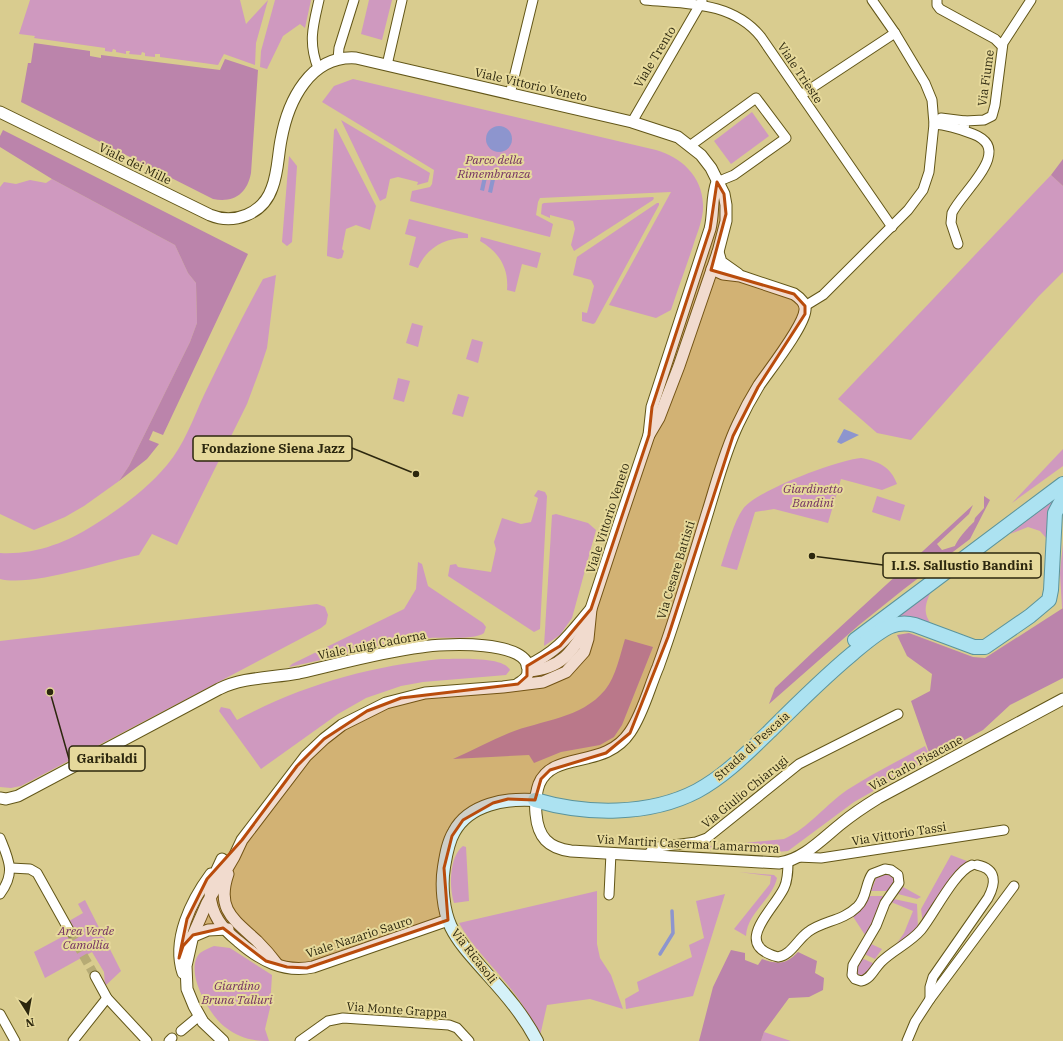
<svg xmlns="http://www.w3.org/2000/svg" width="1063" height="1041" font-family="'IBM Plex Serif',serif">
	<rect width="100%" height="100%" fill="#d9cc8f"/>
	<g fill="#cf99bf">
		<path d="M30,0H240L246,24L268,0L256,43L255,65L224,54L218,65L160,57V54H155V57L145,56V53L142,52L141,55L129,54L130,51H126V54L116,52V50L113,49L112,52L105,51V48L34,38L35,36L19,34Z"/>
		<path d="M275,0H311L305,28L300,24L283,36L267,69L260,67L261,51Z"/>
		<path d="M369,0H392L382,40L361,34Z"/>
		<path d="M353,79L656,150C681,157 702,176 703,204C704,218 697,233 693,246C686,267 678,289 671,310L656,318L609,305L671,192L540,198L538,202L536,215L553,224L550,237L410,201L412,191L430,187L432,184L434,170L322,102L334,86Z"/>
		<path d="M752,112L769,136L731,164L714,141Z"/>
		<path d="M341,120L430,173L428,182L417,185L418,182L398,177L390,179L386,198L380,201Z"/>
		<path d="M336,128L376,206L370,230L356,225L346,229L342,249L344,251L342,258L338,259L327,256V254L334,130Z"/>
		<path d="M289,156L297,166L292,242L287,246L282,242Z"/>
		<path d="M1051,175L1063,186V272L1038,297L911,440L877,433L838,399Z"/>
		<path d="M52,179L175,245L188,273L196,283L197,323L190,342L129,466L119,481L84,506L65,517L34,530L0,514V187L4,182L16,184L30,180L46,183Z"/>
		<path d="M653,197L654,198L653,200L574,251L571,245L575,229L573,221L550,215V218L541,214L542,204L544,203Z"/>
		<path d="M657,203H659V205L595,323L593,324L582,321V312L587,313L594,286L591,280L573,275L577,257Z"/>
		<path d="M409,219L468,234V238C446,237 427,247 418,268L409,265L416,237L405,234Z"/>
		<path d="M481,237L541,253L537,268L522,264L515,292L507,290C509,268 499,252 480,241Z"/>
		<path d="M276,275L267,348L260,369L247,404L177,545L152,534L139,555C105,562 31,587 0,579V553C34,555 66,543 94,525C121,508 147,489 167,465C184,445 193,419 204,395C223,356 242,317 263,279Z"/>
		<path d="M412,323L423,326L418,347L406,343Z"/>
		<path d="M472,339L483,342L478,363L466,359Z"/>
		<path d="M398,378L410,381L404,402L393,399Z"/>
		<path d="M458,394L469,397L463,417L452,414Z"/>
		<path d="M1063,449V466L1012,503Z"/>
		<path d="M861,458C878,461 891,467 897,484L882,490L841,479L828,523L774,509L755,512L737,570L721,566C726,551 734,521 743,509C757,490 838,460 861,458Z"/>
		<path d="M538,490L545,492L547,496L540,629L534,632L448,576L450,565L456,564L458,567L491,572L496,549L494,542L502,518L521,524L531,522L538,498L534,496Z"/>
		<path d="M1059,495L1049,510L1047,539L1040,531L1028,527L1010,534Z"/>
		<path d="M877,496L905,505L900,521L872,512Z"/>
		<path d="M556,514L588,523L596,530L572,618L560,635L544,646L552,515Z"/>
		<path d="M1063,543V608H1062L1060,573Z"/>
		<path d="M418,562L422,564L428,586L483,623L486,627L484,633C475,640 443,637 430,638C383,642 335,658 289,667L292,664L404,609L416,589Z"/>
		<path d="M932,590C925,603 922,614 933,626L888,622Z"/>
		<path d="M317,604L325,607L328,615L326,624L321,628L21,786L11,788L0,787V641Z"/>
		<path d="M441,659C456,659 504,656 510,670L506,675L423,682L401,686L366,698L338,714L261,769L219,711L221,707L230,709L237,720C299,686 370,666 441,659Z"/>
		<path d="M925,746L931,758L854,802L788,851L765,853L684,849L784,839C809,828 825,805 847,790C872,774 900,760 925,746Z"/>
		<path d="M463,846L466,847L469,901L454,903C449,887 449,857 463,846Z"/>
		<path d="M951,855L967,861L957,873L923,924L921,909Z"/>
		<path d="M739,872L774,875L777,878C772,900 747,913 746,936L734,929L770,884L771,876Z"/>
		<path d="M884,872L894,876L896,881L889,891H871L877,876Z"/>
		<path d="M903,887L921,897L917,899L898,894Z"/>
		<path d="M597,891V944L600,958L611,975L623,1009L590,999L547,1005L540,1036C532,1019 522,1003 511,989C494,967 472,947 459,923Z"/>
		<path d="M725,894L693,996L626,1009L625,999L639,991L637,982L692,957L689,945L704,938L696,901Z"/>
		<path d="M870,896H885L873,924L865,935L852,915L861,909Z"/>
		<path d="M894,899L917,904L918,928L893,949L904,933L913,911L891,902Z"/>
		<path d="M85,900L121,971L105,986L104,972L92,952L45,978L34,952L73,931L69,921L83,913L78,904Z"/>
		<path d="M869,943L882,949L875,959L862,953Z"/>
		<path d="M214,946L230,948L272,975L270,1008L265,1029L269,1041C252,1041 239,1038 225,1027C210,1016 183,971 200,953C204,950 209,948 214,946Z"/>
		<path d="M859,957L875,964L870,973L863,976L855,974Z"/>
		<path d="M764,1032L791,1041H761Z"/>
	</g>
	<g fill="#bb84ab">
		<path d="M34,43L90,51V56L101,58V55L220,70L225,59L258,70L251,173C247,194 234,203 213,199L21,102L28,63H31Z"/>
		<path d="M3,130L248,254L163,435L153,431L149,440L159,444L147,459L119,481L129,466L190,342L197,323L196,283L188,273L175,245L52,179L0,147V136Z"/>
		<path d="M1063,159V186L1051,175Z"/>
		<path d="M984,496L990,500L970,539L904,589L859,625L769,704L775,688L813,652L973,505L969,514L937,544L942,550L955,546C957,540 969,526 974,522L975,518L984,508Z"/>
		<path d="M1063,608V678L1010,705L983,730L931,758L911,701L930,691L932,674L907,656L897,635L909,633L973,657L985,658Z"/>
		<path d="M625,639L653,647L622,725L614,737L600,745L561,752L534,763L529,755L453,759C471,751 490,741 509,733C541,720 581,719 605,690C616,676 620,655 625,639Z"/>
		<path d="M731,950L745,953V960L758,965L762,959C778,965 787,964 798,952L817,961L815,973L824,978L823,990L809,997L789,998L764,1032L761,1041H699L713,987Z"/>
	</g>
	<g fill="#8d95ce">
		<circle cx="499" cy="139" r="13"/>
		<path d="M484,172L488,173L484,191L480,190Z"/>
		<path d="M492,174L496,175L492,193L488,192Z"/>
		<path d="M844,429L859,435L841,444L837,442Z"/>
	</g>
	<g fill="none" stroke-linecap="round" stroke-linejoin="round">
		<path stroke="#8d95ce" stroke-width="3.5" d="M660,954L673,933L672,911"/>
		<path stroke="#b6ab75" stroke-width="9" stroke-dasharray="9 4.5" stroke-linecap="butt" d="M70,932L95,976"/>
		<g stroke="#625618" stroke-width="11">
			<g id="minor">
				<path d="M645,0C686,4 732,1 761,37L892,227"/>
				<path d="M937,0V5L940,9L995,39L1002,46"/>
				<path d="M338,59L339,48L354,0"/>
				<path d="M387,65L402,0"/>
				<path d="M318,68C308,42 313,26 319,0"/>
				<path d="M510,94L533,0"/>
				<path d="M801,95L895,33"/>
				<path d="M941,118L965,121"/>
				<path d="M632,122L702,1"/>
				<path d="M934,124C948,125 960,129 973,134C1015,150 962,191 952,213L951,223L958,244"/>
				<path d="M964,130L965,121L984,120L992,116L995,105L1003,43L1031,0"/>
				<path d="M691,145L756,98L786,138L734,175L717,182"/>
				<path d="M805,306L823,295L908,210L923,190L929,172L934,124L932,100L925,83L895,33L872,0"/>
				<path d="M0,838C9,860 16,873 0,894"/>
				<path d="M648,855L653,848L658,847L696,842L707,838L799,764L898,714"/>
				<path d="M797,857L821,858L1004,830"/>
				<path d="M788,861C788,870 788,880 784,888C773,911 731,945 778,957C791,955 797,940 808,932C822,921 843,921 857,907C867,898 865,884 872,874L885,869L891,870L898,875L899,883L885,903L876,926L853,965L852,975L855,979L861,981C871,979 874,969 881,962C893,950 910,943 921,930C934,914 955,871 972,865"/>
				<path d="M11,868L30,869L37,873L70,932"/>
				<path d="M609,895L611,853"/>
				<path d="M95,976L107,998L147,1041"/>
				<path d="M930,999V987L933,977L988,898C996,883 997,869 977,865"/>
				<path d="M0,1014L15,1041"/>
				<path d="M181,1031L199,1016"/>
				<path d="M73,1041L107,998"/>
				<path d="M169,1041L172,1038"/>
				<path d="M300,1041L328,1021L343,1018L449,1025L457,1028L469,1041"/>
				<path d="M907,1041L915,1022L930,999L1014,886"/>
			</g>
		</g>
		<g stroke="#625618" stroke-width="13">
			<g id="tertiary">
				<path d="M0,112L210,215C234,225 263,214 272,188C278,173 278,155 281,140C288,101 310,55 356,58L632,122L678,137L701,155L711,168L724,194L726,205V221L718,252L679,366L659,418L649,435L621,518L591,609L588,639L584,652L566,672L543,682L503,687L425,693L386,703L342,725L324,739L306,756L242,840L234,857L207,903L193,935L186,966L187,989L194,1006L203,1022L223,1041"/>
				<path d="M718,252L721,262L738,274"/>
				<path d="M712,269L723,274L740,276L794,294C800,298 806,303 805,310C804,326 770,369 759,385C751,398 744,411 738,424C725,451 717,482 708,511C692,563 677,615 658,667C649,688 643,713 630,732C605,770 553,750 539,784C535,795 535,803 536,814C538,837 548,848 571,851L779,863C803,860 823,838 842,823C853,814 865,806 878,798L1063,699"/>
				<path d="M649,435L652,407L710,229C714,214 711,197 717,182"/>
				<path d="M527,666C559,651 569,635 591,609"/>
				<path d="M528,671C561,669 572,652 588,626"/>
				<path d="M0,798L6,799L18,796L219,689C243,677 272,678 299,673C339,664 380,652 421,647C440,644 535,638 528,673C527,679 522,681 518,684"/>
				<path d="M222,859C218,869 210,881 210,893C211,915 222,928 238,941C260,960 283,973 313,967L448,920"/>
				<path d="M228,874C216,909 233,919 257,941C264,948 271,956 277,964"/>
				<path d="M189,938L208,930L228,929"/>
				<path d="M183,973C172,940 191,901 211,874"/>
			</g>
		</g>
		<g stroke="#625618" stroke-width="14">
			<path id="secondary" d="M535,800C506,798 469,804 454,832C448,842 446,855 444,867C441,885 443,910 451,927C460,945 475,960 488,975C507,996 524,1016 537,1041"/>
		</g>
		<g stroke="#5b949c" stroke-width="16">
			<g id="primary">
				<path d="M855,640L1063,484"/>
				<path d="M535,800C586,815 649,816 697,791C725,776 747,753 770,731C796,705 823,678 852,654C863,645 877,632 891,626C899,623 907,623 915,625L974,647H985L1030,616L1049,600L1051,590L1055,513L1063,498"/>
			</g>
		</g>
		<use href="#minor" stroke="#fff" stroke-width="9"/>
		<use href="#tertiary" stroke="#fff" stroke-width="11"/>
		<use href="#secondary" stroke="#d5f1f8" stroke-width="12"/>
		<use href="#primary" stroke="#ace2f1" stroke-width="14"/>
	</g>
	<path fill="#b94c0c" fill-opacity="0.2" stroke="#b94c0c" stroke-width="3" stroke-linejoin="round" d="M717,182L724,194L726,214L711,270L794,294L805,306V314L758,387L733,436L668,637L630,733L606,753L550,770L541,779L535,800L508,799L493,803L463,820L452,836L444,868L448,920L307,968L287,967L266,961L223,928L193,935L183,946L179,958L187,919L207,879L242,840L297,766L324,739L367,711L401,698L518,684L527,676V666L560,646L591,609L649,435L652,407L710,229Z"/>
	<g text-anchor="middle" stroke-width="4" stroke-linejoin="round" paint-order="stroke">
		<g font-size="12" fill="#2c270e" stroke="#e6d99b">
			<text transform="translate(655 57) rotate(-59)" y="4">Viale Trento</text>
			<text transform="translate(800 73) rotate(56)" y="4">Viale Trieste</text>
			<text transform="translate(986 78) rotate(-82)" y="4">Via Fiume</text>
			<text transform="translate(531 85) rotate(13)" y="4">Viale Vittorio Veneto</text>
			<text transform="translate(135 164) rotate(26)" y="4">Viale dei Mille</text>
			<text transform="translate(608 518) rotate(-72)" y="4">Viale Vittorio Veneto</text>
			<text transform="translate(676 570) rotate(-73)" y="4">Via Cesare Battisti</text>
			<text transform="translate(372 645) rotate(-11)" y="4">Viale Luigi Cadorna</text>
			<text transform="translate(752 746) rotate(-42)" y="4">Strada di Pescaia</text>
			<text transform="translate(916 763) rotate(-28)" y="4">Via Carlo Pisacane</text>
			<text transform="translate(745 792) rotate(-39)" y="4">Via Giulio Chiarugi</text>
			<text transform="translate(899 834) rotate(-9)" y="4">Via Vittorio Tassi</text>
			<text transform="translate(688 844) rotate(3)" y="4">Via Martiri Caserma Lamarmora</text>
			<text transform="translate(359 937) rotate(-18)" y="4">Viale Nazario Sauro</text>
			<text transform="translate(474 956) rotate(52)" y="4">Via Ricasoli</text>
			<text transform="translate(397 1010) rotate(4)" y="4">Via Monte Grappa</text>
		</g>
		<g font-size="12" font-style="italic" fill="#722f62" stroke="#e6d99b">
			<text x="494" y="164">Parco della<tspan x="494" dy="14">Rimembranza</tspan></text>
			<text x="813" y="493">Giardinetto<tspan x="813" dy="14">Bandini</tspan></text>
			<text x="86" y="935">Area Verde<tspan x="86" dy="14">Camollia</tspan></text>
			<text x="237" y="990">Giardino<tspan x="237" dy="14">Bruna Talluri</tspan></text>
		</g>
	</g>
	<path fill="none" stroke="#2c270e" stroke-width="1.5" d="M416 474L352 448M812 556L883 565M50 692L69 759"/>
	<g fill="#2c270e" stroke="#e6d99b" stroke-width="1.5">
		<circle cx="416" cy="474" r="4"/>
		<circle cx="812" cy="556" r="4"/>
		<circle cx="50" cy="692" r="4"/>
	</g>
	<g fill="#e6d99b" stroke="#2c270e" stroke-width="1.5">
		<rect x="193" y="436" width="159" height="25" rx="4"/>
		<rect x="883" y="553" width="158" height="25" rx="4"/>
		<rect x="69" y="746" width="76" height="25" rx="4"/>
	</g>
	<g font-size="13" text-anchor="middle" font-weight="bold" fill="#2c270e">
		<text x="273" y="453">Fondazione Siena Jazz</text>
		<text x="962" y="570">I.I.S. Sallustio Bandini</text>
		<text x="107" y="763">Garibaldi</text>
	</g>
	<g transform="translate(28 1013) rotate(169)" stroke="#e6d99b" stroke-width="3" paint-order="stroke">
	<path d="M0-3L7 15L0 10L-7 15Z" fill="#2c270e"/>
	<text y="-6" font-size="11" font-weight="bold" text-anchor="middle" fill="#2c270e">N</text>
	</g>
</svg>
